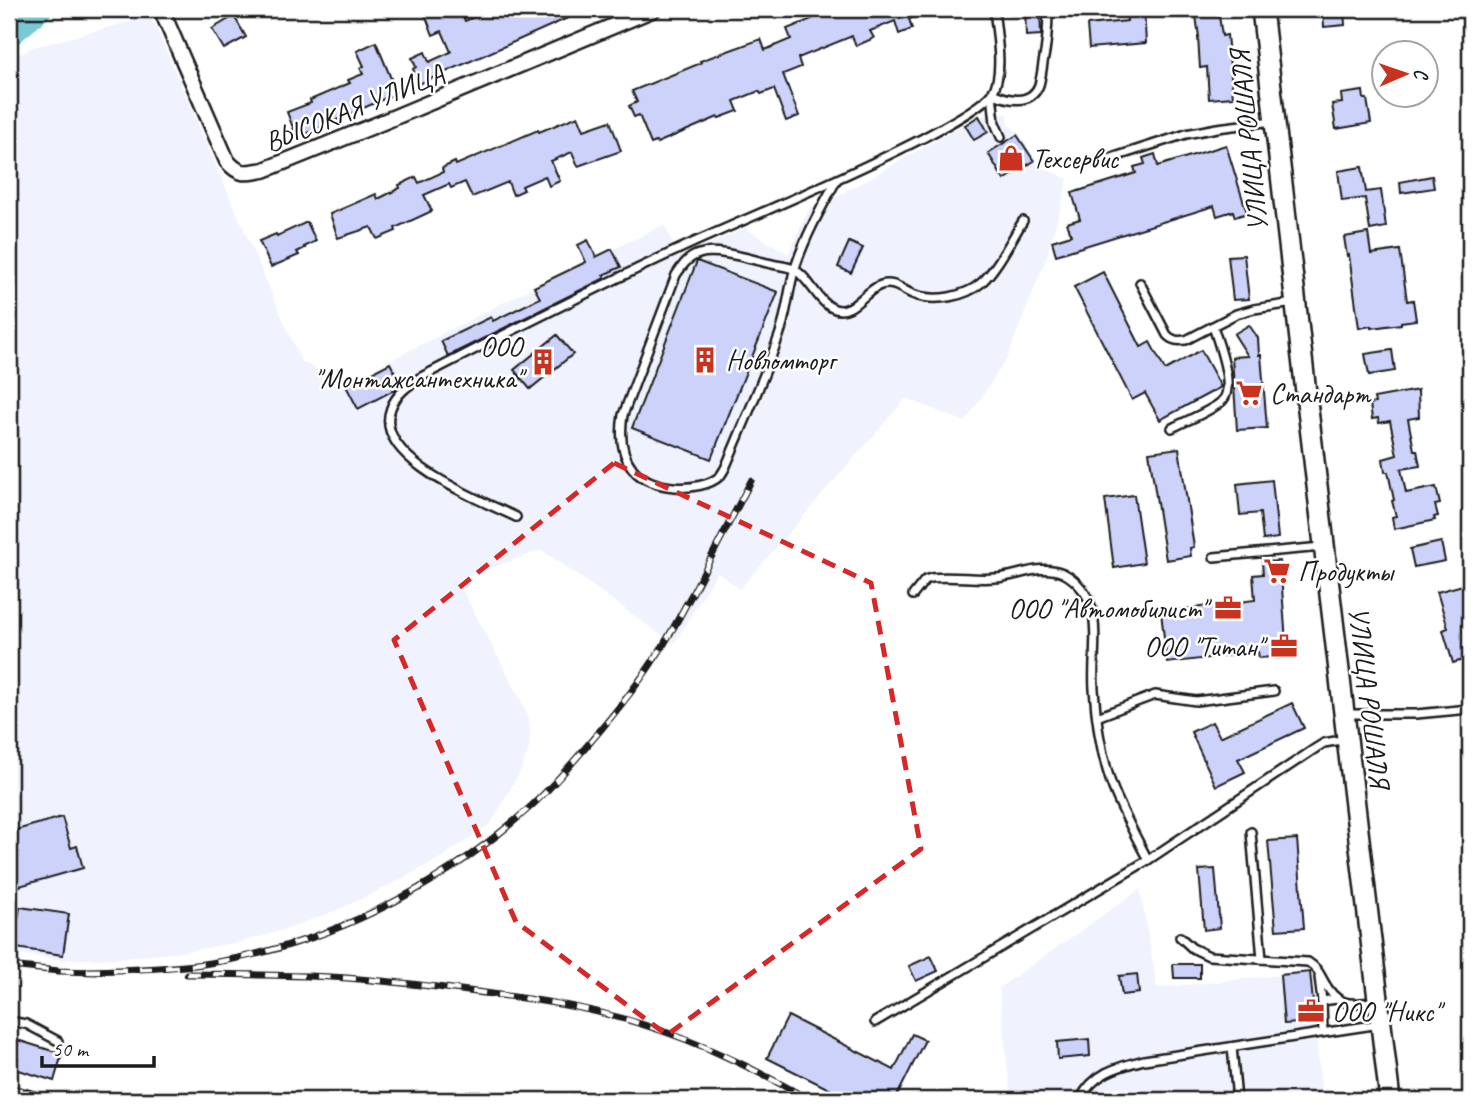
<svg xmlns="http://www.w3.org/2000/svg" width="1479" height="1109" font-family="Caveat,sans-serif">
	<rect width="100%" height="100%" fill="#fff"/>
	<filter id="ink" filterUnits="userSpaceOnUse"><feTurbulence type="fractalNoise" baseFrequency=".0143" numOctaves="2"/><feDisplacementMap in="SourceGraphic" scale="14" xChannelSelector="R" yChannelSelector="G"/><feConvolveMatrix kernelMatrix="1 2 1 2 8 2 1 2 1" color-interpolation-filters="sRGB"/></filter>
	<g filter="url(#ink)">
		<g fill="#f0f2fe">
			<path d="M151,16L301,361L344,384L534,287L664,225L680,258L745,228L788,254L809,209L823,198L831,200L979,116L1008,114V125L1019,133L1039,166L1068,179L1047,256L1007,358L965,422L906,398L740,589L717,572L674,644L542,550L457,580L523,704L528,717L530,732L529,748L522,768L497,813L491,823L478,833L437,860L392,884L344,907L290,928L240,942L181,952L121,958L61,960L9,953V61L31,48Z"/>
			<path d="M1140,889L1157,988L1310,972L1322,1100H1011L999,988Z"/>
		</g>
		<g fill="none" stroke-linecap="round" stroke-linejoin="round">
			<path stroke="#78c9d3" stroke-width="26" d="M9,34L39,9"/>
		</g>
		<g fill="#ccd2fa" stroke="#1c1c1c" stroke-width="2">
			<path d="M423,9H459L465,21L493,9H588L419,84L413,69L416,67L412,58L425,52L429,62L451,52L442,31L433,35Z"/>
			<path d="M836,9H932V12L909,19L912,29L899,34L895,21L870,31L874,38L856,46L852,36L798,58L801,67L783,74L799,116L786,121L774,89L761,94L759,91L734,101L738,111L719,118L718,117L657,143L656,142L651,144L639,115L634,117L629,106L637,102L632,91L701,63L700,61L761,39L765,50L791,39L787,29Z"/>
			<path d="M1025,9H1040L1041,35L1026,36Z"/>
			<path d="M1126,9H1144L1146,43L1089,48L1087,25L1127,21Z"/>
			<path d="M1195,9H1218L1222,36L1227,35L1233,97L1209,99L1207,67L1200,68L1198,37H1199Z"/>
			<path d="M1329,9H1344L1345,25L1324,27L1323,10Z"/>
			<path d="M234,16L246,37L224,49L212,29Z"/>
			<path d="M376,42L397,93L297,138L287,112L311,103L310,100L350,83L348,80L363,74L360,68L364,66L357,51Z"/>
			<path d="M1363,91L1364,99H1367L1371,123L1336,129L1332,104L1342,103L1341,94Z"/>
			<path d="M578,116L584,130L610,121L621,151L578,166L572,152L551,161L560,181L549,186L545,176L522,186L524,190L513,195L508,182L472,197L465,182L451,188L449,184L424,195L432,211L395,228L396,231L377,239L371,227L338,238L330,214L376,194L378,199L400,188L399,185L416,177L419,183L443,172L442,168L455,162L456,165L538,130L539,132Z"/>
			<path d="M979,116L988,132L974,140L965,125Z"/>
			<path d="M1017,135L1034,161L1004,180L988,153Z"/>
			<path d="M1226,145L1247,213L1235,217L1233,211L1217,216L1214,206L1056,255L1052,241L1071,235L1067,223L1080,219L1072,193L1136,173L1134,167L1145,164L1143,158L1155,154L1158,166Z"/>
			<path d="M1362,167L1366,192L1381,190L1386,227L1370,230L1365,198L1342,201L1338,171Z"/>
			<path d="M1432,176L1434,188L1401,193L1400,182Z"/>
			<path d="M307,222L316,241L304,247L305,248L297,252L299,255L271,267L259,241L276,234L277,236Z"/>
			<path d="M1368,233L1371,254L1400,250L1407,301L1413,300L1416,320L1401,322V324L1371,328V326L1359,328L1349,255L1347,256L1344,237Z"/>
			<path d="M588,240L596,257L612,249L621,267L603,275L605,278L448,356L441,341L491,317L493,321L540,298L534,287L586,262L578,245Z"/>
			<path d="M849,242L863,248L851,273L838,267Z"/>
			<path d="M1244,255L1249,299L1233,300L1228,256Z"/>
			<path d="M697,261L778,292L711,459L632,428Z"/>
			<path d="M1103,272L1141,347L1150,342L1165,370L1201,350L1221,387L1160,420L1145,393L1132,400L1074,287Z"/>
			<path d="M1249,325L1258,338L1259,355H1261L1267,428L1237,430L1232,357L1248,356L1234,334Z"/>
			<path d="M557,335L573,354L530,389L514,370Z"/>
			<path d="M1392,350L1395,371L1369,375L1365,354Z"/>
			<path d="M390,363L401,384L396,389L358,409L346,386Z"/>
			<path d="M1418,390L1419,417L1408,419L1414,450H1417L1420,466L1401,469L1406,493L1436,487L1440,504L1435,505L1438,516L1434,517L1435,520L1394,529L1392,517L1396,516L1392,501L1394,500L1388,472H1385L1383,459L1397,455L1390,421L1379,423L1378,418L1372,419L1370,404L1375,403L1374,398Z"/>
			<path d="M1179,448L1194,547L1190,548L1191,556L1166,560L1149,452Z"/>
			<path d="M1272,480L1278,538L1263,540L1260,513L1240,515L1237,484Z"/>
			<path d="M1134,495L1144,563L1114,568L1105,499Z"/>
			<path d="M1441,542L1445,561L1414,567L1410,549Z"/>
			<path d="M1280,561L1287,656L1259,658L1258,652L1167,663L1161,612L1255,600L1253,575L1263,574L1262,562Z"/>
			<path d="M1470,583V658L1453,663L1443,630L1448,628L1437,592Z"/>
			<path d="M1292,703L1304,728L1238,759L1245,772L1216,786L1191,732L1212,722L1220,737Z"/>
			<path d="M62,817L71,848L77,846L83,868L9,889V832Z"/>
			<path d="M1297,839L1304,928L1276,930L1268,841Z"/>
			<path d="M1215,869L1220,928L1204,930L1199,870Z"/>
			<path d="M20,907L69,914L63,955L9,947V918L18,919Z"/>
			<path d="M931,956L938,971L916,981L909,966Z"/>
			<path d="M1173,964H1200V978H1174Z"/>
			<path d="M1310,972L1315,1022L1284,1024L1280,975Z"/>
			<path d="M1137,974L1139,993L1122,995L1119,976Z"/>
			<path d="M788,1016L894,1070L912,1034L925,1040L895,1100H851L767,1058Z"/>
			<path d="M14,1039L62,1054L54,1081L9,1067V1057Z"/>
			<path d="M1089,1039L1090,1056L1058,1059L1057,1042Z"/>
		</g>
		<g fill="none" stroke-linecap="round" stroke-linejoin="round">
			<g stroke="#1c1c1c" stroke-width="12">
				<g id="lane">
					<path d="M1001,137L995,123L992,93C1007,100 1031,106 1039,85C1041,78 1042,70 1043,63C1047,45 1048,27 1048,9"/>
					<path d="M1096,163L1186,134L1217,128L1273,121"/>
					<path d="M836,181C820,210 805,237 795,268C788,291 787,314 779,336C763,380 744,423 726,466C726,467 721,475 720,476C700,494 649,490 633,469C621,454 620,433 623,415L676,275C682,266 688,257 699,254C718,248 752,260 772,264C779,266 787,266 793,269C809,276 818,304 835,309C853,315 865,290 881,285C895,281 903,291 915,295C935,302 965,297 981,283C997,269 1011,240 1023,221"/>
					<path d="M1140,283L1167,335C1173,341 1178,341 1186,340L1236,314L1254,309L1294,303"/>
					<path d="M1172,428C1185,421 1212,411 1222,401C1236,388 1218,343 1213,326"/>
					<path d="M516,517C481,500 371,459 391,408C396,394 409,385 421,377C509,332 598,286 688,245C766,210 845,178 921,139C938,130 981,108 992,93C1005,74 996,31 994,9"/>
					<path d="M1214,557L1322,547"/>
					<path d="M913,595L925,580L931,578C952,575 974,580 995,578C1017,577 1040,563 1063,573C1077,580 1088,594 1092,609C1098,635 1092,662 1094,689C1096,720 1101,753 1111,783C1121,810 1135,835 1148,860"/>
					<path d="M1345,714H1416L1470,709"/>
					<path d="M1097,717L1155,695L1196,701L1274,691"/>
					<path d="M1251,832L1262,959"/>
					<path d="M1180,937L1192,948L1209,956L1308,962C1316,967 1319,972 1323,980C1337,1007 1349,1005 1377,1001"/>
					<path d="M1319,977L1322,1001"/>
					<path d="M9,1021L26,1024L58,1041"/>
					<path d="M875,1022L1148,860L1316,748L1324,743L1347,739"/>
					<path d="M1323,1032L1322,1001L1337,999"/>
					<path d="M1232,1047L1237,1100"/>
					<path d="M1080,1100C1093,1073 1117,1067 1144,1060L1380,1024"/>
				</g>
			</g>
			<g stroke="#1c1c1c" stroke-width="19">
				<path id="street" d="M161,9L227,161C240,176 246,173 264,170L383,122L654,9"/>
			</g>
			<g stroke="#1c1c1c" stroke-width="24">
				<path id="secondary" d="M1262,9C1302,373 1348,736 1390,1100"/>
			</g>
			<use href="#lane" stroke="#fff" stroke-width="7"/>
			<use href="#street" stroke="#fff" stroke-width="14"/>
			<use href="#secondary" stroke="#fff" stroke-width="19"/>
			<g stroke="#1c1c1c" stroke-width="7">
				<g id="rail">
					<path d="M9,966L59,971L96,972"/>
					<path d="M87,971C126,970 165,969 203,964C322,948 441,888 529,808C545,794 559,778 573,762C602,729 631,695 655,658C669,638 680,615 692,594C712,556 731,519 751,481"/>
					<path d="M187,974C228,974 269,975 309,976C363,978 416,984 468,991C527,998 585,1006 641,1024C701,1042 756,1070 810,1100"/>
					<path d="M9,1087L57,1100"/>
				</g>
			</g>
			<use href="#rail" stroke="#fff" stroke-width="4.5" stroke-dasharray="13" stroke-linecap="butt"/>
		</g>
	</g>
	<path fill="none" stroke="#d62828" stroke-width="5" stroke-dasharray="14 9" stroke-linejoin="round" d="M614,463L871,583L921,849L667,1035L516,922L394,640Z"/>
	<defs>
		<g id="shop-bare" transform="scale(2.1)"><path d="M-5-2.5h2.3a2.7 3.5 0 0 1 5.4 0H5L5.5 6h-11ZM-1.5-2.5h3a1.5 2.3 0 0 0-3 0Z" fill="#c8321e" stroke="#fff" stroke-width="2.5" paint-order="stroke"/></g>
		<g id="building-bare" transform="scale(2.1)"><path d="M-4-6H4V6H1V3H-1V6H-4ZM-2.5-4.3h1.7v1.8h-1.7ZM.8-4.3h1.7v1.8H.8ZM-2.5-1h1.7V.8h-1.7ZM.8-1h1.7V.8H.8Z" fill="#c8321e" stroke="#fff" stroke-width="2.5" paint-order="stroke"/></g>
		<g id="supermarket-bare" transform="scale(2.1)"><path d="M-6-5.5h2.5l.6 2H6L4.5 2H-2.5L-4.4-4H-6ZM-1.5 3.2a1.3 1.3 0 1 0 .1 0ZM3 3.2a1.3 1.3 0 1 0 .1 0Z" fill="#c8321e" stroke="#fff" stroke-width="2.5" paint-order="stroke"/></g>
		<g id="office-bare" transform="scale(2.1)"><path d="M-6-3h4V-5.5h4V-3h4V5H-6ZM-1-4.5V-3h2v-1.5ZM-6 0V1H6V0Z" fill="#c8321e" stroke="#fff" stroke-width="2.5" paint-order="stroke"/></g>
	</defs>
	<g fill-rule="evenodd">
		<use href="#shop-bare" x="1011" y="158"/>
		<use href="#building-bare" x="705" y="360"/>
		<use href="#building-bare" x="543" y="362"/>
		<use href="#supermarket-bare" x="1249" y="393"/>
		<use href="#supermarket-bare" x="1277" y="571"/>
		<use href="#office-bare" x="1228" y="608"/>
		<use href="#office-bare" x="1284" y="646"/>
		<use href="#office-bare" x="1311" y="1011"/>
	</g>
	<g text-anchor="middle" stroke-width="5" stroke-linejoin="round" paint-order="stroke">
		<g font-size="28" fill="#1c1c1c" stroke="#fff">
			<text transform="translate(354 107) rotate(-22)" y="10">ВЫСОКАЯ УЛИЦА</text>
			<text transform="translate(1248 141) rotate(-96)" y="10">УЛИЦА РОШАЛЯ</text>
			<text transform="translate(1370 697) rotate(83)" y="10">УЛИЦА РОШАЛЯ</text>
		</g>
		<g font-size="28" fill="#1c1c1c" stroke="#fff" text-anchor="start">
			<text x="1032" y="168">Техсервис</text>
			<text x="522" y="356" text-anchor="end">ООО<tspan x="522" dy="32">"Монтажсантехника"</tspan></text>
			<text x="726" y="370">Новломторг</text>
			<text x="1270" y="403">Стандарт</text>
			<text x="1298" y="581">Продукты</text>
			<text x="1207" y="618" text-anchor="end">ООО "Автомобилист"</text>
			<text x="1263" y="656" text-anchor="end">ООО "Титан"</text>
			<text x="1332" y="1021">ООО "Никс"</text>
		</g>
	</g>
	<rect width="1479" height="1109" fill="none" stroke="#fff" stroke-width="35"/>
	<rect x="18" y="18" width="1444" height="1074" fill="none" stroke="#1c1c1c" stroke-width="2.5" filter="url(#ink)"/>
	<g transform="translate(1405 74) rotate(88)"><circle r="33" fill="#ffffff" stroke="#a4a4a4" stroke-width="2"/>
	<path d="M0-5L12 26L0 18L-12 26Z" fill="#c8321e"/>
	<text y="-10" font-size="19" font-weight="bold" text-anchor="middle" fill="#1c1c1c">С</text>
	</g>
	<path d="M42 1056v10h112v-10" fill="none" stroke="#1c1c1c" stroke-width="3.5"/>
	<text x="52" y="1056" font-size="21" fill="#1c1c1c" stroke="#ffffff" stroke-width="5" paint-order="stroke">50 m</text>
</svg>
